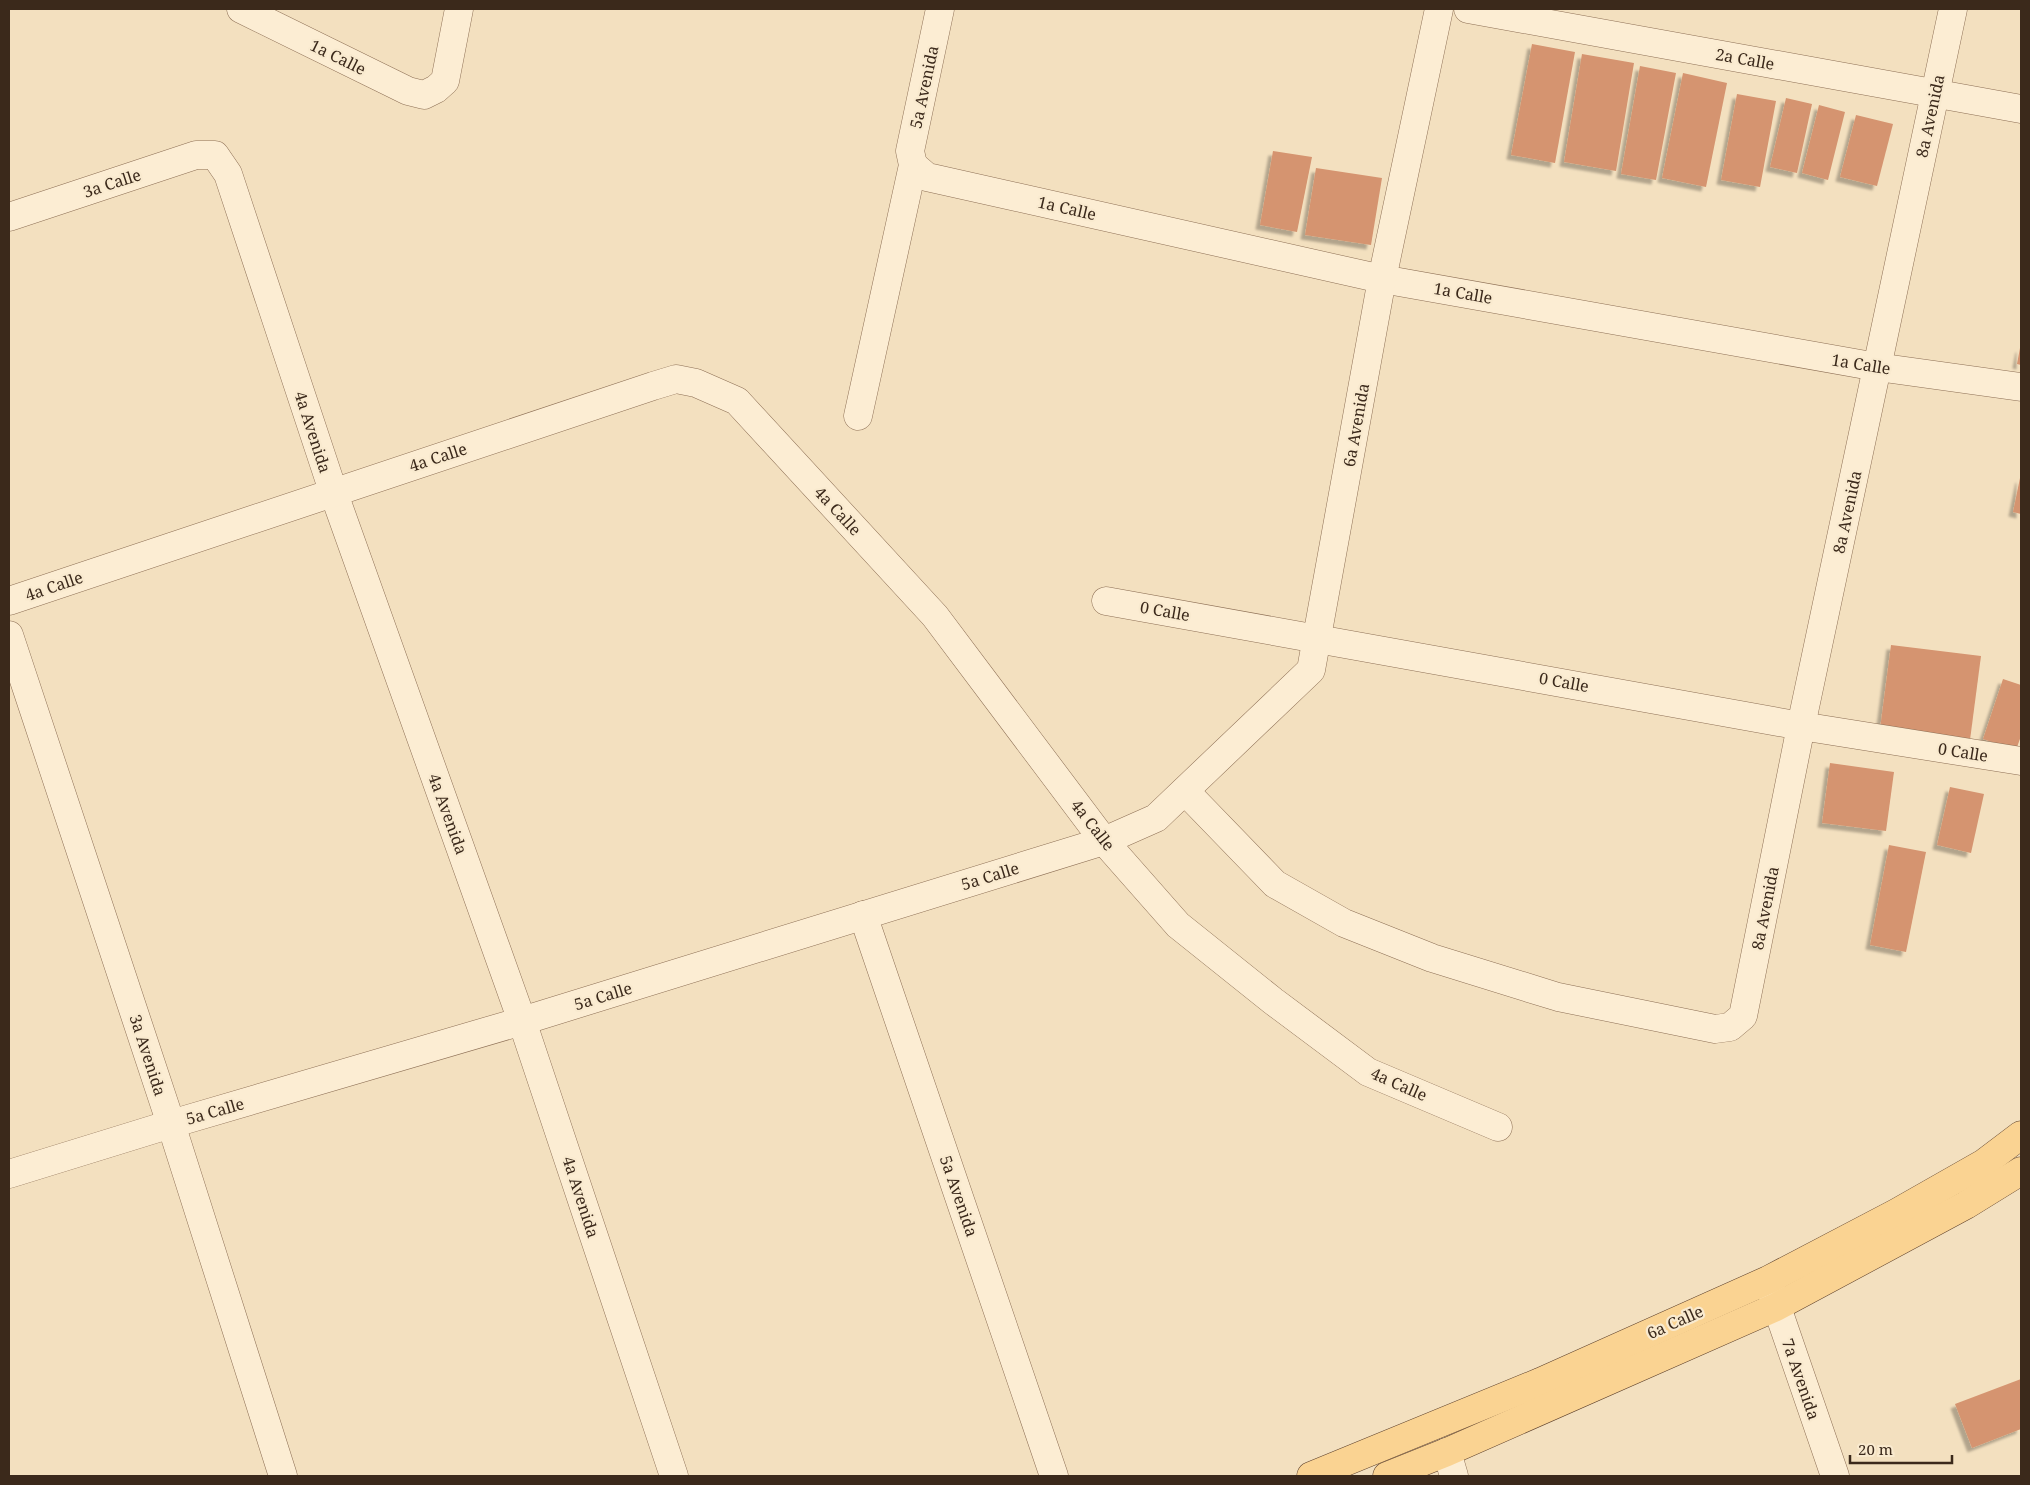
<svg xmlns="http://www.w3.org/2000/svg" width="2030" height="1485" font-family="'Noto Serif',serif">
	<defs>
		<filter id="shadow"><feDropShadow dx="-4.5" dy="4.5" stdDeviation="1" flood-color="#0004"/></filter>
	</defs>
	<rect width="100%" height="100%" fill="#f3e0bf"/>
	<g fill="#d59470" filter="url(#shadow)">
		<path d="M1532,44L1575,52L1555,163L1511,155Z"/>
		<path d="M1582,54L1634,63L1616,171L1564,162Z"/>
		<path d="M1640,66L1676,73L1656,180L1621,174Z"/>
		<path d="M1683,73L1727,83L1706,187L1662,178Z"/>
		<path d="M1737,94L1776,101L1760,187L1721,180Z"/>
		<path d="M1786,98L1812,104L1797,173L1770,167Z"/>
		<path d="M1819,105L1845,112L1828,180L1802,173Z"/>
		<path d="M1856,115L1893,124L1877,186L1840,177Z"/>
		<path d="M1273,151L1312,157L1297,232L1260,225Z"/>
		<path d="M1316,168L1382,178L1371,245L1305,235Z"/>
		<path d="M2020,348H2021V365L2017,364Z"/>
		<path d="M2020,478L2021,479V514L2013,512Z"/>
		<path d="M1891,645L1981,656L1970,740L1880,729Z"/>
		<path d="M2003,679L2021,685V736L2016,750L1983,739Z"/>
		<path d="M1830,763L1894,772L1886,831L1822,823Z"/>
		<path d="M1950,787L1984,794L1971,853L1937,845Z"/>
		<path d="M1889,845L1926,852L1906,952L1870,945Z"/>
		<path d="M2021,1379V1429L1972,1448L1955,1404Z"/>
	</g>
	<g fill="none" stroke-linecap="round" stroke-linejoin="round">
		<g stroke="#8d6f55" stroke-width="29">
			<g id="minor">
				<path d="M241,9L408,91L424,95L436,89L445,81L459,9"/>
				<path d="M1468,9L2021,109"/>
				<path d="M913,165L927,177L1382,279L1877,367L2021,387"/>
				<path d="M9,217L196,155H215L228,174L333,491L522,1021L674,1476"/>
				<path d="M858,416L913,165L910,151L940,9"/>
				<path d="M9,601L653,386L676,379L696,383L737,401L935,616L1104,841L1178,925L1273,1001L1368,1072L1498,1127"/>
				<path d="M1106,601L1801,726L2021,761"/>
				<path d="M9,635L171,1124L283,1476"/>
				<path d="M1185,791L1275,884L1344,923L1432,958L1558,997L1715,1029L1730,1027L1743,1016L1801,726L1953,9"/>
				<path d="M863,915L1054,1476"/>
				<path d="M9,1174L171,1124L522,1021L1104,841L1156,818L1311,670L1382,279L1439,9"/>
				<path d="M1769,1284L1835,1476"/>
				<path d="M1447,1452L1454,1476"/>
			</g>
		</g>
		<g stroke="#5b3e2a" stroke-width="29">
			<g id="major">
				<path d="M1311,1476L1540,1382L1768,1280L1896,1213L1984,1163L2021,1135"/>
				<path d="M1387,1476L1447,1452L1776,1307L1966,1205L2021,1171"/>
			</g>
		</g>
		<use href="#minor" stroke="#fcedd3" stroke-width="28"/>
		<use href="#major" stroke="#fad392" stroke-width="28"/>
	</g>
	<g text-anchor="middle" stroke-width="4.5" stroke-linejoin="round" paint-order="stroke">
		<g font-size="16" fill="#3b291b" stroke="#f9eacf">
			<text transform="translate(338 57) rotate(26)" y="6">1a Calle</text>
			<text transform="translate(1745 59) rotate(10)" y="6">2a Calle</text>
			<text transform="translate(924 87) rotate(-78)" y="6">5a Avenida</text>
			<text transform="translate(1930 116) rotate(-78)" y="6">8a Avenida</text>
			<text transform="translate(112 183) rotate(-18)" y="6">3a Calle</text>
			<text transform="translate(1067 208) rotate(13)" y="6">1a Calle</text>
			<text transform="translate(1463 293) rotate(10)" y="6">1a Calle</text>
			<text transform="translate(1861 364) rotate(9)" y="6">1a Calle</text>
			<text transform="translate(1356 425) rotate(-80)" y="6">6a Avenida</text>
			<text transform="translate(313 432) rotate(72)" y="6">4a Avenida</text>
			<text transform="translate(438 457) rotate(-18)" y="6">4a Calle</text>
			<text transform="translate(838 511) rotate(47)" y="6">4a Calle</text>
			<text transform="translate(1847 512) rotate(-78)" y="6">8a Avenida</text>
			<text transform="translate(54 586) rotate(-19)" y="6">4a Calle</text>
			<text transform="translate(1165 611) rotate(10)" y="6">0 Calle</text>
			<text transform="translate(1564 682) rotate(10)" y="6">0 Calle</text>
			<text transform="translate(1963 752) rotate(9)" y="6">0 Calle</text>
			<text transform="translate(448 814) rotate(70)" y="6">4a Avenida</text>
			<text transform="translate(1093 825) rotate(52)" y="6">4a Calle</text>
			<text transform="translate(990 876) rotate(-17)" y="6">5a Calle</text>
			<text transform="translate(1765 908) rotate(-79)" y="6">8a Avenida</text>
			<text transform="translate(603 996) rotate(-17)" y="6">5a Calle</text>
			<text transform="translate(148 1055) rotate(72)" y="6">3a Avenida</text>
			<text transform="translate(1399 1084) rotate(24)" y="6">4a Calle</text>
			<text transform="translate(215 1111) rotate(-16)" y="6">5a Calle</text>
			<text transform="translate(959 1196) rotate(71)" y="6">5a Avenida</text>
			<text transform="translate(581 1197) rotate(72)" y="6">4a Avenida</text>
			<text transform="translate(1675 1322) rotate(-24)" y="6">6a Calle</text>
			<text transform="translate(1801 1379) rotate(71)" y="6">7a Avenida</text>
		</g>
	</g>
	<rect width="2030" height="1485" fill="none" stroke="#3b291b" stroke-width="20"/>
	<path d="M1850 1455v8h102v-8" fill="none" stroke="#3b291b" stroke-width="2.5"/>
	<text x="1858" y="1455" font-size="15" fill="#3b291b" stroke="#f9eacf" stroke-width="4" paint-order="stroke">20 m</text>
</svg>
